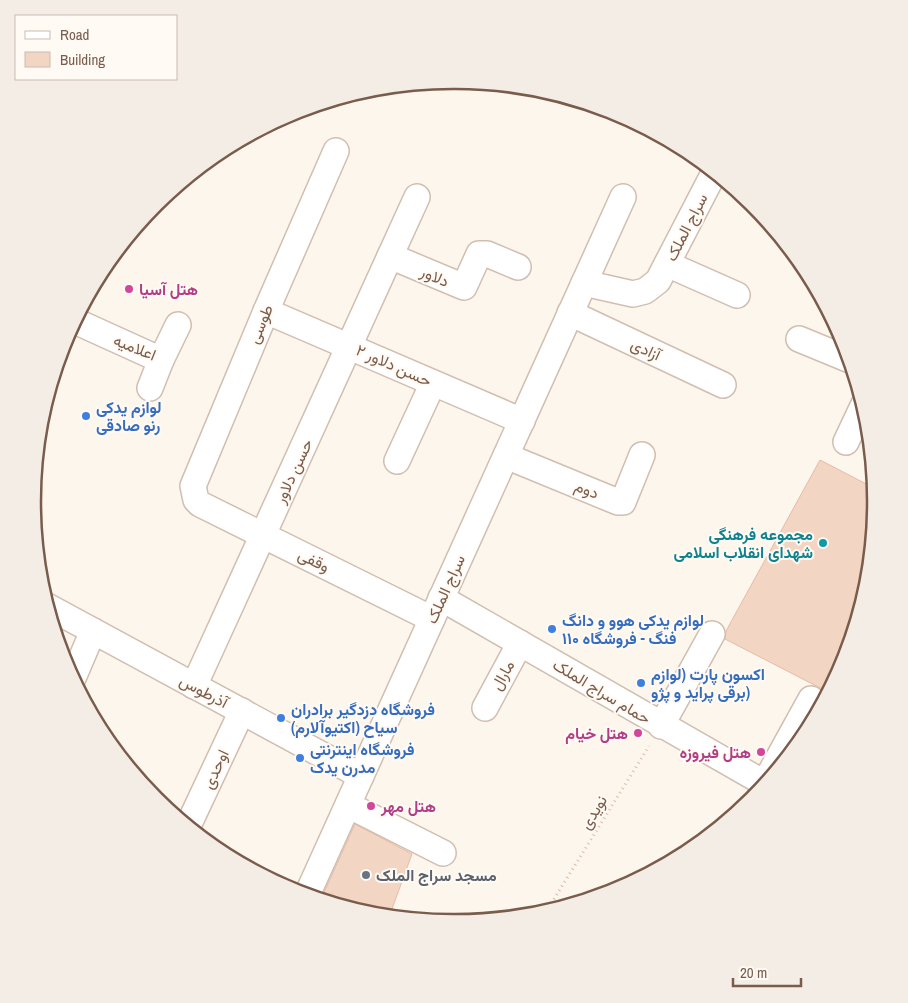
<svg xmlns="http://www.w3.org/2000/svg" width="908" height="1003" font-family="'Archivo Narrow',Vazirmatn,sans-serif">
	<rect width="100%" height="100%" fill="#fdf6ec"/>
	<g fill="#f3d5c3" stroke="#e6bba3">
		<path d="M820,460L874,488L876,502L867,584L843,663L828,692L725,639L726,631Z"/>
		<path d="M355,824L412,854L389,917L371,915L321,899Z"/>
	</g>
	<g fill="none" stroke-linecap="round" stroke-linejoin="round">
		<g stroke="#d1beb0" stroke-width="28">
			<g id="street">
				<path d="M336,151L266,311L193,486L196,500L200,504L432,619"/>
				<path d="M390,256L464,287L479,254H487L518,267"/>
				<path d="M667,264L737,295"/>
				<path d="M584,283L633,294L645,291L658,281L714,173"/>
				<path d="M266,311L522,421"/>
				<path d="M570,313L723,385"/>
				<path d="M75,321L161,360L178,325"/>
				<path d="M799,339L850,360"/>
				<path d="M150,388L161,360"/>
				<path d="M846,442L863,406"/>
				<path d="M506,456L618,502H623L642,455"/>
				<path d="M397,461L433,383"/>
				<path d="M441,598L764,783"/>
				<path d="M47,606L361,776"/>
				<path d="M73,678L93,631"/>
				<path d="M194,686L417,197"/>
				<path d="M485,708L520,643"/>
				<path d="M661,726L712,634"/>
				<path d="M763,786L811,699"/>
				<path d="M348,805L443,853"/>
				<path d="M188,826L242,711"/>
				<path d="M307,895L623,197"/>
			</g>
		</g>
		<path stroke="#d9b8a5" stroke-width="3" stroke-dasharray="1 4" stroke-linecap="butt" d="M546,912L649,746"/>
		<use href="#street" stroke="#fff" stroke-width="25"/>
	</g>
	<g fill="#d1479c" stroke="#fffaf3" stroke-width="2">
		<circle cx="129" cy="289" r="5"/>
		<circle cx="638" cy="733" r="5"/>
		<circle cx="761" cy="752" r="5"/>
		<circle cx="371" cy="806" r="5"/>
	</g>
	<g fill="#3f7fe0" stroke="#fffaf3" stroke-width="2">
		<circle cx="86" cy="416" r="5"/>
		<circle cx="552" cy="629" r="5"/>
		<circle cx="641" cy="683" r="5"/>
		<circle cx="281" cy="718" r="5"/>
		<circle cx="300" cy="758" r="5"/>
	</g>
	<circle fill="#0f9aa8" stroke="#fffaf3" stroke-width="2" cx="823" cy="543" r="5"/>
	<circle fill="#6b7280" stroke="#fffaf3" stroke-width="2" cx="366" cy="875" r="5"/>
	<g text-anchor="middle" stroke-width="4" stroke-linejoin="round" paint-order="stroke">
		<g font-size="16" fill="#7a5c4d" stroke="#fffaf3">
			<text transform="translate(686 227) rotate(-63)" y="6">سراج الملک</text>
			<text transform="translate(435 276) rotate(24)" y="6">دلاور</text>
			<text transform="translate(260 324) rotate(-67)" y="6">طوسی</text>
			<text transform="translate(135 347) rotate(22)" y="6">اعلامیه</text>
			<text transform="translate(646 349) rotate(25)" y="6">آزادی</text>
			<text transform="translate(394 365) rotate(24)" y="6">حسن دلاور ۲</text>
			<text transform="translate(293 471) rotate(-65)" y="6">حسن دلاور</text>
			<text transform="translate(587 489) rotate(22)" y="6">دوم</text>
			<text transform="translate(314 560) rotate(26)" y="6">وقفی</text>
			<text transform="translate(445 589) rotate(-66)" y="6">سراج الملک</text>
			<text transform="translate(502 675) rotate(-61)" y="6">مارال</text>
			<text transform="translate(204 691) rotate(28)" y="6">آذرطوس</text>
			<text transform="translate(602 691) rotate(31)" y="6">حمام سراج الملک</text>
			<text transform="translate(215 769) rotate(-65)" y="6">اوحدی</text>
			<text transform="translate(593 812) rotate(-58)" y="6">نویدی</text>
		</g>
		<g font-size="16" font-weight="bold" fill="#b23c85" stroke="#fffaf3" text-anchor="start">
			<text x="139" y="295">هتل آسیا</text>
			<text x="628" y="739" text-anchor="end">هتل خیام</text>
			<text x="751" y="758" text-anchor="end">هتل فیروزه</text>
			<text x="381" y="812">هتل مهر</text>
		</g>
		<g font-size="16" font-weight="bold" fill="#366cbe" stroke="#fffaf3" text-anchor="start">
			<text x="96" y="413">لوازم یدکی<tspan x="96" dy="18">رنو صادقی</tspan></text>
			<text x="562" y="626">لوازم یدکی هوو و دانگ<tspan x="562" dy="18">فنگ - فروشگاه ۱۱۰</tspan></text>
			<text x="651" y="680">اکسون پارت (لوازم<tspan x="651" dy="18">برقی پراید و پژو)</tspan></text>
			<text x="291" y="715">فروشگاه دزدگیر برادران<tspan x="291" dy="18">سیاح (اکتیوآلارم)</tspan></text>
			<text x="310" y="755">فروشگاه اینترنتی<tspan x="310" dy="18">مدرن یدک</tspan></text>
		</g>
		<g font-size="16" font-weight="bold" fill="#0d838f" stroke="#fffaf3" text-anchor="end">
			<text x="813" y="540">مجموعه فرهنگی<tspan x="813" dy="18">شهدای انقلاب اسلامی</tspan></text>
		</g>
		<g font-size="16" font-weight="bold" fill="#5b616d" stroke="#fffaf3" text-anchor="start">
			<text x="376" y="881">مسجد سراج الملک</text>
		</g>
	</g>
	<path d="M0 0H908V1003H0ZM453 89H455A412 412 0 0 1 867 501V502A412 412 0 0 1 455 914H453A412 412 0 0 1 41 502V501A412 412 0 0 1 453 89Z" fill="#f4ede6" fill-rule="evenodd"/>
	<path fill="none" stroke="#7a5c4d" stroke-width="2.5" d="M453 89H455A412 412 0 0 1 867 501V502A412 412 0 0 1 455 914H453A412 412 0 0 1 41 502V501A412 412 0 0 1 453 89Z"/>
	<rect x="15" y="15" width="162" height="65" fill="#fffaf3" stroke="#cabbb1"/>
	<rect x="25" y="31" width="25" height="8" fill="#ffffff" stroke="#cabbb1"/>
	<text x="60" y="40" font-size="15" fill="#7a5c4d">Road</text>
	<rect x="25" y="52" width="25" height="15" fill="#f3d5c3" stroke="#cabbb1"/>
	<text x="60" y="65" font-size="15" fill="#7a5c4d">Building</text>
	<path d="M733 978v8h68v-8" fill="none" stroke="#7a5c4d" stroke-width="2.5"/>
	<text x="740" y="978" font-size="15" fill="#7a5c4d" stroke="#fffaf3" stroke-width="4" paint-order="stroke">20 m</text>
</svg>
